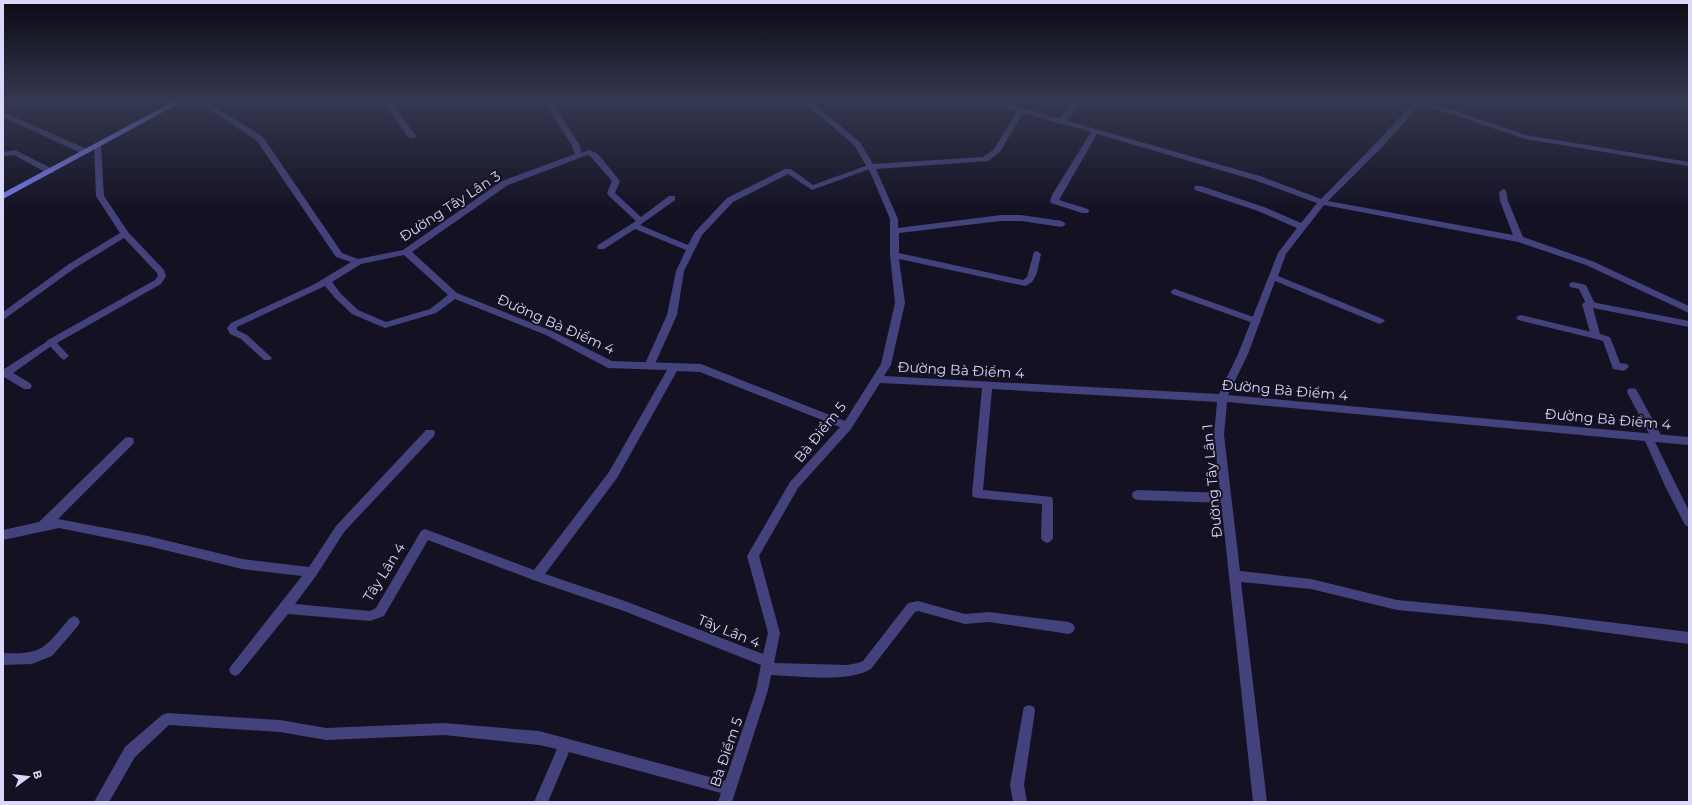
<svg xmlns="http://www.w3.org/2000/svg" width="1692" height="805" font-family="Montserrat,sans-serif">
	<rect width="100%" height="100%" fill="#141123"/>
	<g fill="none" stroke-linecap="round" stroke-linejoin="round">
		<g fill="#43427c" fill-rule="evenodd">
			<path d="M1076,99H1084L1064,124H1058V120Z"/>
			<path d="M3,112L89,150L90,152L86,154H83L3,117Z"/>
			<path d="M15,150L53,169L54,171L53,173H47L14,155L3,156V152Z"/>
			<path d="M590,150L598,154L620,181L615,193L641,217L669,196H675V200L640,225L688,245L695,232L727,198L785,169H791L813,185L868,165H871L875,167L812,190L788,174L733,202L702,235L684,271L677,315L654,366L649,370L644,366L667,315L676,271L686,250L635,229L604,249H598L597,247L598,245L636,221L608,195L607,193L612,181L592,158L589,155L579,157L575,155Z"/>
			<path d="M1573,282L1586,285L1595,304L1593,306H1587L1579,289L1570,287L1569,285L1570,283Z"/>
			<path d="M1175,289L1259,319L1261,321L1256,324L1253,323L1172,294L1171,292L1172,290Z"/>
			<path d="M1521,315L1596,333L1601,336L1596,339L1518,320L1516,318L1518,316Z"/>
			<path d="M51,339L54,340L56,342L54,344L13,373L30,383L32,386L30,389H24L4,377V369Z"/>
			<path d="M1632,388L1636,389L1661,435L1662,438L1661,441H1653L1627,392L1628,389Z"/>
			<path d="M1137,490L1226,493L1230,495L1231,498L1230,501L1226,503L1137,500L1133,498L1132,495L1133,492Z"/>
		</g>
		<g fill="#43427c" fill-rule="evenodd">
			<path d="M194,99H203L263,137L342,253L358,259L403,250L502,181L575,154L571,144L542,99H550L579,144L583,155L582,157L508,185L412,252L457,293L552,331L612,361L701,364L845,421L881,364L895,303L890,255V219L871,174L854,145L800,99H808L860,142L873,164L983,157L994,149L1017,111L979,99H991L1260,176L1321,199L1377,142L1414,102L1410,99H1421L1526,135L1689,162V166L1525,139L1421,104L1383,146L1328,201L1513,235L1500,201L1499,192L1503,189L1506,190L1508,201L1523,237L1592,261L1689,306V313L1586,265L1518,242L1324,205L1286,254L1278,276L1383,319L1385,321L1380,324L1377,323L1275,281L1248,354L1228,395L1689,437V445L1655,442L1689,511V527L1685,525L1665,486L1645,441L1227,402L1224,435L1240,571L1311,579L1397,600L1543,614L1689,632V644L1543,624L1397,610L1311,589L1241,582L1267,802H1253L1214,435L1217,402L992,389L983,490L1052,497L1053,500V538L1051,541L1047,543L1043,541L1041,538L1042,504L977,498L973,497L972,494L982,388L880,383L851,429L798,488L759,556L780,633L774,663L847,665L858,663L863,661L908,603L918,601L965,614L989,612L1069,622L1073,624L1075,628L1073,632L1069,634L989,622L965,624L918,611L915,612L871,669C848,683 799,676 771,675L768,690L732,802H718L721,793L569,752L548,802H534L557,749L539,745L444,735L326,740L280,732L169,725L135,757L109,802H94L125,747L162,715L167,713L280,720L326,728L444,723L539,731L725,781L756,690L761,665L624,611L536,581L428,540L384,616L370,621L288,614L239,674L235,676L231,674L229,670L231,666L302,576L242,569L148,546L59,528L3,540V530L39,522L125,438L129,437L133,438L134,441L133,444L58,519L148,536L242,559L309,567L336,526L426,430H434L435,433L434,436L344,532L316,576L295,604L370,611L376,608L421,531L425,529L534,570L609,472L667,370L608,368L546,335L455,299L436,313L385,328L352,314L335,298L325,286L237,327V330L247,335L272,358L270,360H264L241,339L230,334L227,328L231,323L315,284L351,262L336,257L257,141ZM1023,113L1091,132L1052,195L1050,201L1051,203L1082,213H1088L1089,211L1088,209L1059,200L1097,134L1254,180L1317,203L1301,223L1264,207L1201,186H1195L1194,188L1195,190L1258,211L1297,228L1278,253L1238,354L1219,394L884,376L891,365L905,303L899,259L1025,286C1038,282 1038,266 1041,254L1037,251L1034,252L1027,277L1023,280L899,253V233L1001,221H1021L1062,227L1066,224L1062,221L1021,215H1001L898,228V219L876,169L988,161L1000,152ZM404,255L448,295L430,309L386,322L358,310L341,294L332,282L361,264ZM677,371L700,372L840,427L790,482L747,556L768,633L763,654L625,601L545,574L617,478Z"/>
			<path d="M381,99H389L416,136L415,138H409Z"/>
			<path d="M1682,99H1689V105H1686Z"/>
			<path d="M94,144H97L101,146L104,196L128,232L164,270L166,276L161,284L57,343L69,356L64,360L61,358L48,344L46,342L48,340L155,280L158,276L157,273L124,238L75,268L3,320V312L69,264L120,233L96,196Z"/>
			<path d="M1587,301L1689,321V327L1593,308L1600,334L1610,337L1620,363L1627,364L1629,367L1624,371L1613,369L1603,341L1593,338L1591,336L1582,304Z"/>
			<path d="M74,616L78,618L80,622L78,626L52,656L32,664L3,665V653C44,655 45,647 70,618Z"/>
			<path d="M1029,705L1034,707L1035,711L1024,785L1027,802H1013L1010,785L1023,711L1024,707Z"/>
		</g>
		<path fill="#7b7cef" fill-rule="evenodd" d="M178,99H187L3,199V193Z"/>
	</g>
	<linearGradient id="sky" x2="0" y2="1"><stop stop-color="#0b0913"/><stop offset="0.47" stop-color="#343850"/><stop offset="1" stop-color="#343850" stop-opacity="0"/></linearGradient>
	<rect width="1692" height="212" fill="url(#sky)"/>
	<g text-anchor="middle" stroke-width="4" stroke-linejoin="round" paint-order="stroke">
		<g font-size="14" fill="#dbd8fa" stroke="#141123">
			<text transform="translate(450 206) rotate(-33)" y="5">Đường Tây Lân 3</text>
			<text transform="translate(556 324) rotate(24)" y="5">Đường Bà Điểm 4</text>
			<text transform="translate(961 370) rotate(3)" y="5">Đường Bà Điểm 4</text>
			<text transform="translate(1285 390) rotate(5)" y="5">Đường Bà Điểm 4</text>
			<text transform="translate(1608 419) rotate(5)" y="5">Đường Bà Điểm 4</text>
			<text transform="translate(820 432) rotate(-51)" y="5">Bà Điểm 5</text>
			<text transform="translate(1212 481) rotate(-95)" y="5">Đường Tây Lân 1</text>
			<text transform="translate(384 572) rotate(-58)" y="5">Tây Lân 4</text>
			<text transform="translate(729 631) rotate(22)" y="5">Tây Lân 4</text>
			<text transform="translate(726 752) rotate(-71)" y="5">Bà Điểm 5</text>
		</g>
	</g>
	<rect width="1692" height="805" fill="none" stroke="#dbd8fa" stroke-width="8"/>
	<g transform="translate(28 777) rotate(75)" stroke="#141123" stroke-width="3" paint-order="stroke">
	<path d="M0-3L7 15L0 10L-7 15Z" fill="#dbd8fa"/>
	<text y="-6" font-size="11" font-weight="bold" text-anchor="middle" fill="#dbd8fa">B</text>
	</g>
</svg>
